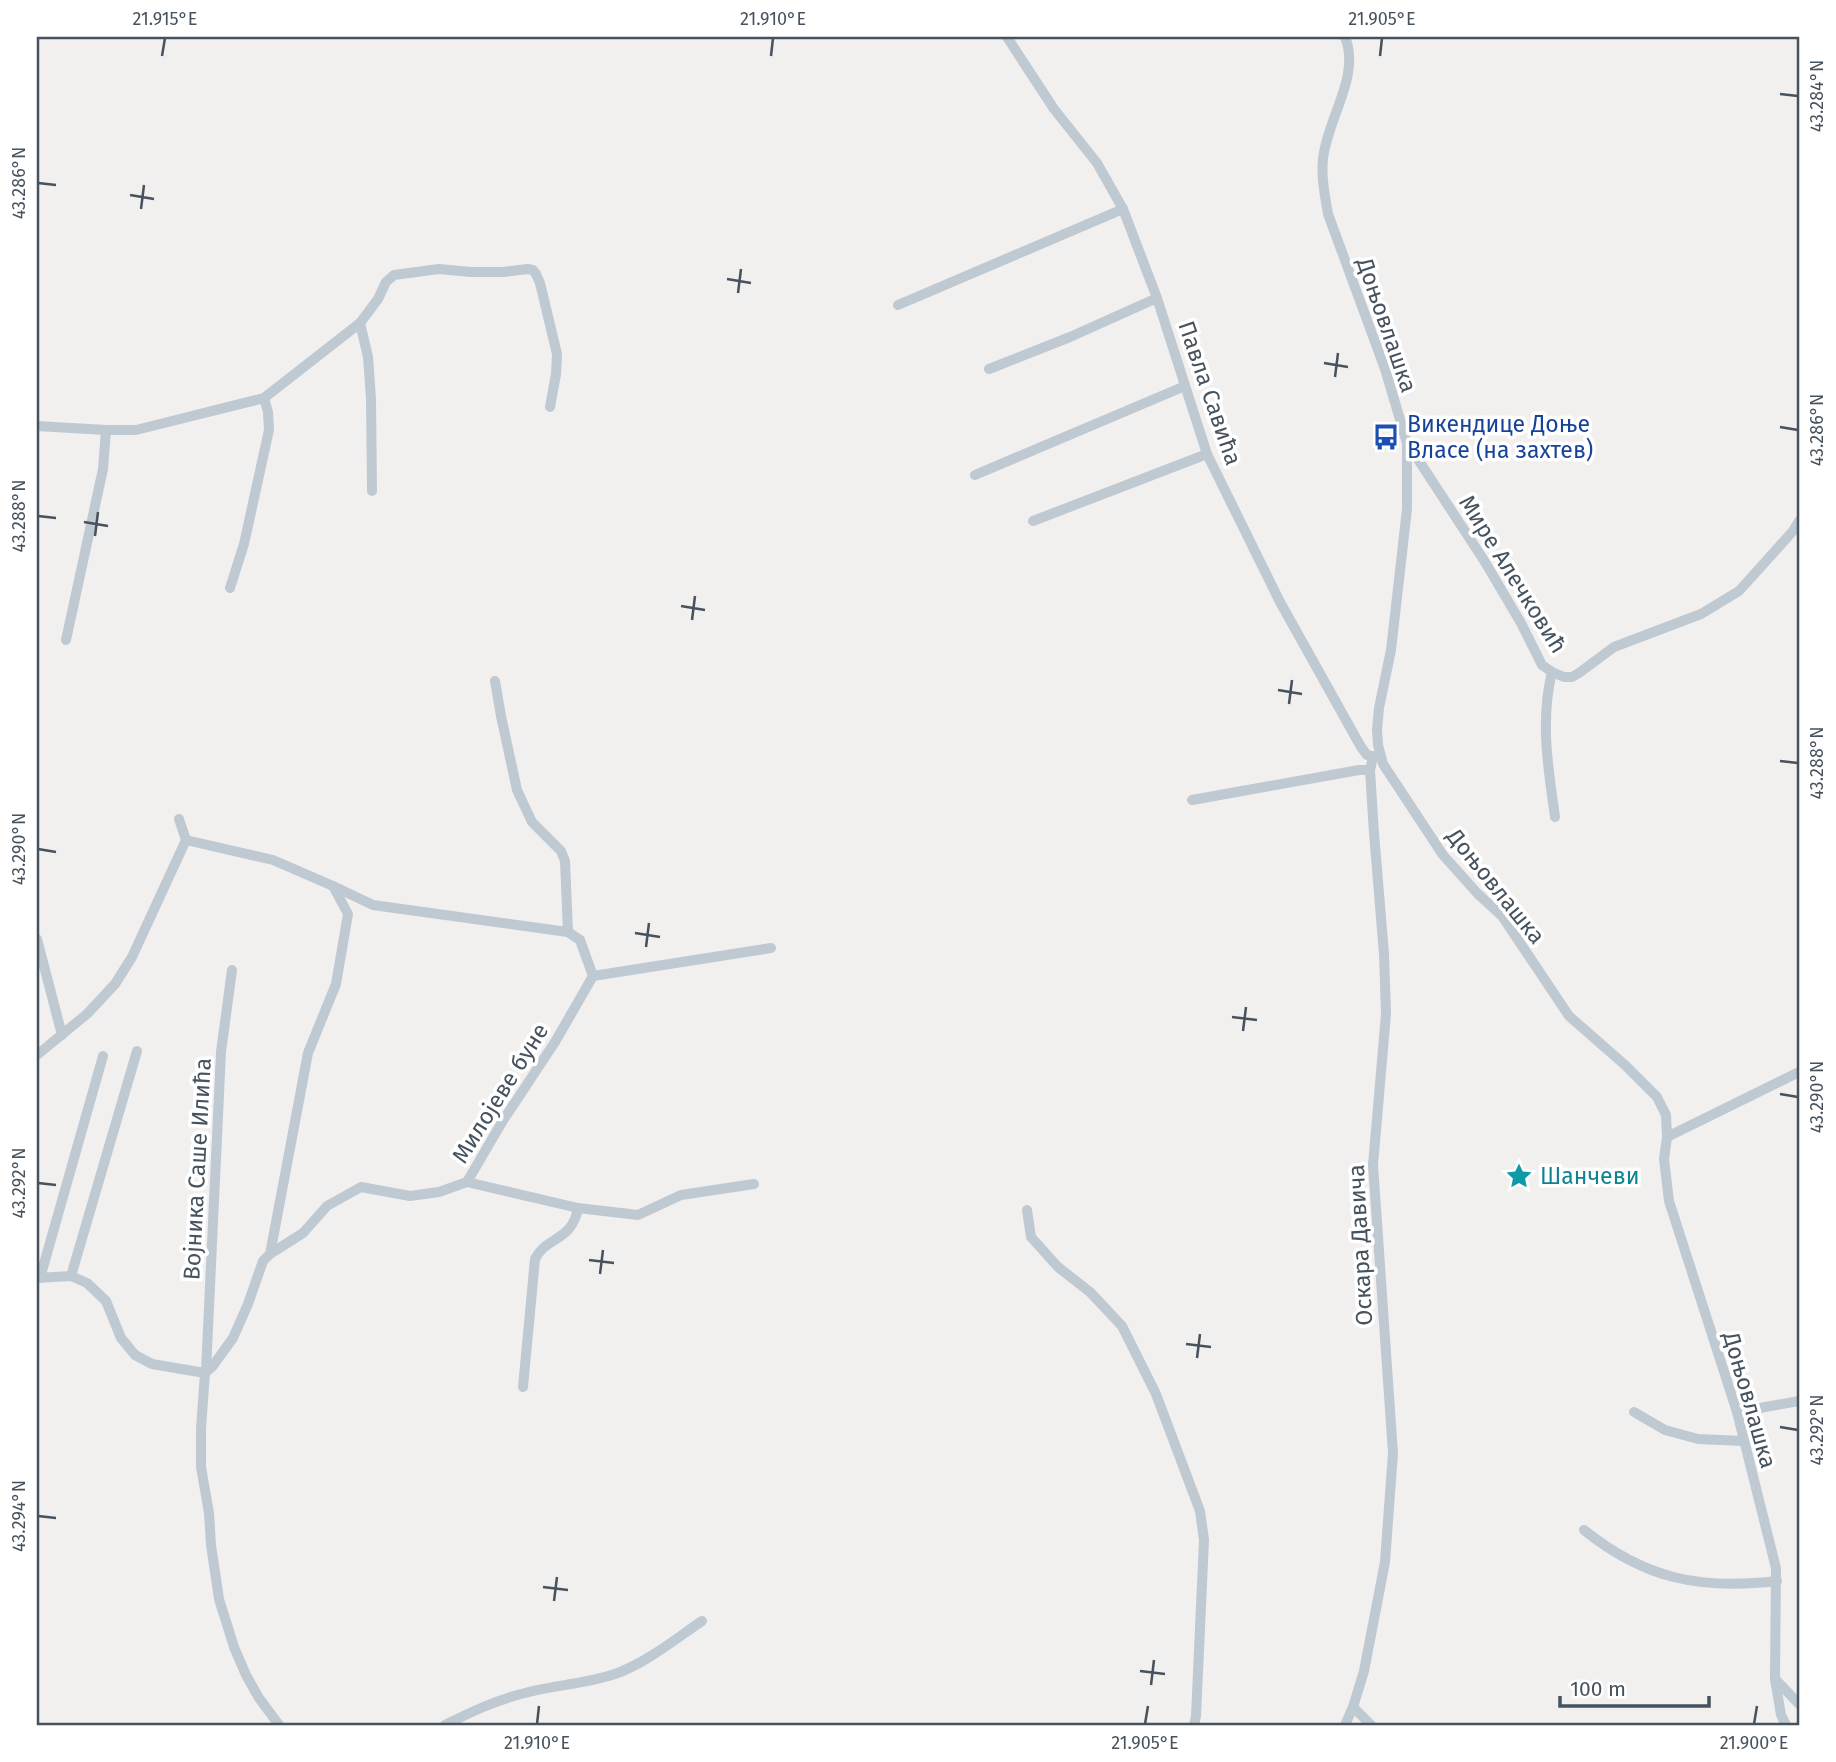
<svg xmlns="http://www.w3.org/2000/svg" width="1836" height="1762" font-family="'Fira Sans',sans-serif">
	<rect width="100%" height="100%" fill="#f2efef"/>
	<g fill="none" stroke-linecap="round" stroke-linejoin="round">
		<g stroke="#bfc9d2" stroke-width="10">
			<path d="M1007,37L1054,109L1097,163L1123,209L1157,298L1207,454L1280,602L1361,747L1367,755L1377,757"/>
			<path d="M1345,37C1361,76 1327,119 1323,159C1321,177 1325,196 1328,214L1385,369L1407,443V509L1391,650L1379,708L1377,730L1378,745L1383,764L1443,855L1478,894L1502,916L1569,1016L1625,1065L1657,1097L1666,1115L1667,1137L1664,1159L1669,1201L1737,1412L1776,1568L1775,1679L1781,1715L1786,1725"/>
			<path d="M898,305L1123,209"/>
			<path d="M360,323L368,357L371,399L372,491"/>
			<path d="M989,369L1070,337L1157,298"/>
			<path d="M37,426L106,430H136L264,398L360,323L378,299L386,282L394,275L439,269L471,272H503L528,269L533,270L536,274L540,283L557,354L556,374L550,407"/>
			<path d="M1408,444L1485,562L1521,623L1542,665L1552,672L1564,677H1572L1579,673L1614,647L1701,614L1739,591L1793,531L1799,521"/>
			<path d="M975,475L1185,386"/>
			<path d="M1033,521L1207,454"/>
			<path d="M230,588L244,544L269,430L268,412L264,398"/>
			<path d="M66,640L103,469L106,430"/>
			<path d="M1552,672C1540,721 1548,767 1555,817"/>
			<path d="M495,681L501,716L517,790L532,822L561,851L565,861L568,932"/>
			<path d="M1192,800L1359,770H1370"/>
			<path d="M179,819L186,840L273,860L333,886L373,905L568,932L580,940L593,976"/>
			<path d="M37,939L62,1035"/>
			<path d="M593,976L771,948"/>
			<path d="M37,1055L87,1014L115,984L132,957L186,840"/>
			<path d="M1667,1137L1799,1072"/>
			<path d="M467,1182L578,1208L638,1215L681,1195L754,1184"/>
			<path d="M1027,1210L1031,1237L1058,1267L1090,1292L1122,1326L1156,1394L1200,1511L1204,1540L1196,1716L1194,1725"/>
			<path d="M270,1254L308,1053L336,984L348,914L333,886"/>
			<path d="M71,1276L137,1051"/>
			<path d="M37,1278L71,1276L87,1283L106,1301L121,1338L135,1355L152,1364L205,1373"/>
			<path d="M40,1278L103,1056"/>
			<path d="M206,1371L221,1052L232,970"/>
			<path d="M205,1373L212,1367L233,1338L248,1304L263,1261L270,1254L303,1233L327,1206L361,1187L410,1196L439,1192L467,1182L502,1122L555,1042L593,976"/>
			<path d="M205,1373L201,1428V1467L209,1513L211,1545L219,1599L234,1647L246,1675L259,1698L279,1725"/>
			<path d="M523,1387L535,1259C546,1236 572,1242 578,1208"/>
			<path d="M1634,1412L1665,1430L1698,1439L1744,1441"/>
			<path d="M1737,1412L1799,1401"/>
			<path d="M1584,1530C1645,1579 1700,1590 1777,1581"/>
			<path d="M1775,1679L1799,1704"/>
			<path d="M1353,1707L1371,1725"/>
			<path d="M445,1725C471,1712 496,1700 525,1693C555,1685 585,1684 615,1674C646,1663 674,1640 702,1621"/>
			<path d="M1345,1725L1353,1707L1364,1671L1385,1562L1393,1453L1373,1165L1386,1014L1384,954L1374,833L1370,770L1373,757"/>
		</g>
	</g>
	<path fill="none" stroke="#46525d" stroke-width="2.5" d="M162,56L165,38M771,56L773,38M1380,56L1382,38M1780,94L1798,96M38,183L56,185M130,195L154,199M141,209L144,185M727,279L751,283M738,293L741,269M1324,363L1348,367M1335,377L1338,353M1780,427L1798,430M38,516L56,518M84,522L108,526M95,536L98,512M681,606L705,610M692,620L695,596M1278,690L1302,694M1289,704L1292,680M1780,761L1798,763M38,849L56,852M635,933L660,937M646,947L649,923M1232,1017L1257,1020M1243,1031L1246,1007M1780,1094L1798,1097M38,1183L56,1185M589,1260L614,1263M600,1274L603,1250M1186,1344L1211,1347M1197,1358L1200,1334M1780,1427L1798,1430M38,1516L56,1518M543,1587L568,1590M554,1601L557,1577M1140,1671L1165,1674M1151,1685L1154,1660M537,1724L539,1706M1145,1724L1148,1706M1754,1724L1757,1706"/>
	<defs>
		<g id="bus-bare" transform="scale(2.1)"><path d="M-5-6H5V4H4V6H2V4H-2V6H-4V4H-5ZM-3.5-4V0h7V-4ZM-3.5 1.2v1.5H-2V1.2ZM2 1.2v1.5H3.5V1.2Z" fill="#1a4fb4" stroke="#fff" stroke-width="2.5" paint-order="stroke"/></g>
		<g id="sight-bare" transform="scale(2.1)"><path d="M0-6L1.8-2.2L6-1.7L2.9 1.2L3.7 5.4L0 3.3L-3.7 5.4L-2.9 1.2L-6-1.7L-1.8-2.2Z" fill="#0f9aa8" stroke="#fff" stroke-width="2.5" paint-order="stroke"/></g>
	</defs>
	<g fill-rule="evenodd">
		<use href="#bus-bare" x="1386" y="437"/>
		<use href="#sight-bare" x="1519" y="1176"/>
	</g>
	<g text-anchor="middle" stroke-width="7" stroke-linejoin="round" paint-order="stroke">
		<g font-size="23" fill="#46525d" stroke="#fff">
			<text transform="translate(1387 325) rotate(71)" y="8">Доњовлашка</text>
			<text transform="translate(1210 393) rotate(71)" y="8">Павла Савића</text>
			<text transform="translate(1513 574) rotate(58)" y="8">Мире Алечковић</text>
			<text transform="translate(1496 886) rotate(51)" y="8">Доњовлашка</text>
			<text transform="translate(500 1093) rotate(-58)" y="8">Милојеве буне</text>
			<text transform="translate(197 1169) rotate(-87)" y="8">Војника Саше Илића</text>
			<text transform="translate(1360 1245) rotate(-93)" y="8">Оскара Давича</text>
			<text transform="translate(1750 1400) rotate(74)" y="8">Доњовлашка</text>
		</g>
		<g font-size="23" fill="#164399" stroke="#fff" text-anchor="start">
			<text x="1407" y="432">Викендице Доње<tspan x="1407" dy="26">Власе (на захтев)</tspan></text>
		</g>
		<g font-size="23" fill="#0d838f" stroke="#fff" text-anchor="start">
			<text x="1540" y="1184">Шанчеви</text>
		</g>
	</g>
	<rect width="1836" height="1762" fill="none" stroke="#ffffff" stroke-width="77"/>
	<path d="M1560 1696v10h149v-10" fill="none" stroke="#46525d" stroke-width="3.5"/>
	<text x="1570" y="1696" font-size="21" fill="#46525d" stroke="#ffffff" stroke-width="5" paint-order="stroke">100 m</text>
	<rect x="38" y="38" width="1760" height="1686" fill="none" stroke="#46525d" stroke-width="2.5"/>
	<g font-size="18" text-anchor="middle" fill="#46525d">
		<text x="165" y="25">21.915°E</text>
		<text x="773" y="25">21.910°E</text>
		<text x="1382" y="25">21.905°E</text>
		<text transform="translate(1817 96) rotate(-90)" y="6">43.284°N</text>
		<text transform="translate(19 183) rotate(-90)" y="6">43.286°N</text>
		<text transform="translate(1817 430) rotate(-90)" y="6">43.286°N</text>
		<text transform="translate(19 516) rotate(-90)" y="6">43.288°N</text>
		<text transform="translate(1817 763) rotate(-90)" y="6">43.288°N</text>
		<text transform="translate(19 849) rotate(-90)" y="6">43.290°N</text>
		<text transform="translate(1817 1097) rotate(-90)" y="6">43.290°N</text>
		<text transform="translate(19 1183) rotate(-90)" y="6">43.292°N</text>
		<text transform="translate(1817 1430) rotate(-90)" y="6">43.292°N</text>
		<text transform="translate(19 1516) rotate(-90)" y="6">43.294°N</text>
		<text x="537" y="1749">21.910°E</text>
		<text x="1145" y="1749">21.905°E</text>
		<text x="1754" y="1749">21.900°E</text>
	</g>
</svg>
